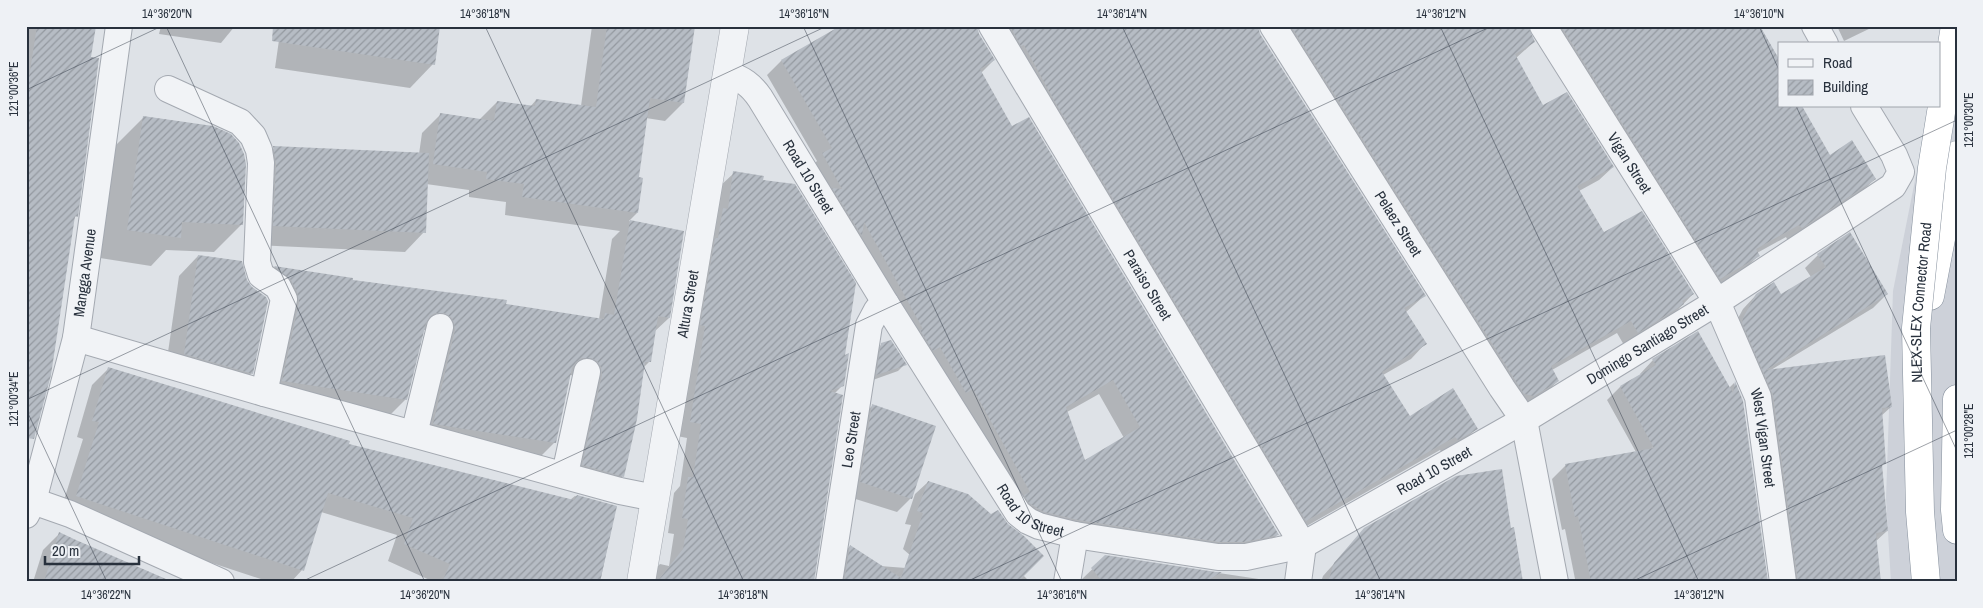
<svg xmlns="http://www.w3.org/2000/svg" width="1983" height="608" font-family="'Archivo Narrow',sans-serif">
	<defs>
		<pattern id="building-hatch" width="6" height="6" patternUnits="userSpaceOnUse" patternTransform="scale(1.25)"><rect width="6" height="6" fill="#b6bcc4"/><path d="M-1 1l2-2M0 6l6-6M5 7l2-2" fill="none" stroke="#9499a0"/></pattern>
	</defs>
	<rect width="100%" height="100%" fill="#dee2e7"/>
	<path fill="#cdd1d9" d="M1957,26V582H1891L1886,499L1893,291L1923,140Z"/>
	<g fill="#0003" fill-rule="evenodd">
		<path d="M26,26H94L90,58L76,216L74,219L26,414Z"/>
		<path d="M161,26H235L221,43L159,34Z"/>
		<path d="M281,26L433,64L410,88L275,68Z"/>
		<path d="M592,26H694L683,103L665,121L646,118L638,178L637,213L629,221L683,232L669,318L654,332L649,362L643,368L623,476L605,494L565,483L580,379L571,375H570L555,442L537,460L416,442L433,334L425,330H423L406,399L388,417L265,399L274,298L258,285L275,267L352,279L351,281L599,319L612,239L620,231L505,215L506,202L469,197V190L426,184L424,232L405,252L255,245V167L274,148L419,154L422,133L441,114L479,120L497,102L530,107L536,100L581,106Z"/>
		<path d="M999,26H1215L1259,35L1424,296L1405,313L1425,344L1411,359L1383,375L1409,417L1477,428L1462,443L1443,454L1440,450L1291,535Z"/>
		<path d="M1267,26H1510L1534,42L1516,58L1542,107L1613,167L1599,180L1579,191L1603,234L1693,294L1670,318L1624,345L1617,333L1552,370L1558,381L1544,394L1520,409Z"/>
		<path d="M1537,26H1759L1779,61V106L1829,156L1875,179L1861,192L1788,241L1786,237L1757,253L1758,256L1745,269L1707,292Z"/>
		<path d="M1837,26H1875L1844,41Z"/>
		<path d="M840,28L994,60L981,73L1012,128L1278,534L1264,549L1229,556L1021,522L809,169L817,161L767,75L781,61ZM1099,394L1124,438L1084,462L1067,412Z"/>
		<path d="M144,117L242,224L214,252L166,250L151,266L100,258L116,145Z"/>
		<path d="M734,173L762,181L844,357L843,385L835,393L813,582H645L646,579L660,564L669,566L674,534L668,533L674,493L680,486L687,438L677,436L719,187Z"/>
		<path d="M1818,255L1887,294L1873,308L1771,370L1891,407L1881,416L1884,463L1881,467L1887,531L1875,542L1880,582H1783L1760,409L1730,333L1743,309L1756,295L1780,296L1811,277L1805,268Z"/>
		<path d="M198,256L252,373L232,393L165,373L179,276Z"/>
		<path d="M882,344L905,364L898,371L870,381L875,351Z"/>
		<path d="M1653,360L1729,388L1734,383L1742,401L1767,582H1572L1575,579L1565,529L1562,530L1552,479L1566,465L1636,452L1607,400L1620,387L1641,375L1640,374Z"/>
		<path d="M109,368L347,445L570,500L575,496L616,507L600,582H434L388,561L397,535L321,512L302,570L291,582H270L60,513L83,439L77,437L92,385Z"/>
		<path d="M872,406L911,498L897,512L846,496L858,420Z"/>
		<path d="M928,482L1023,575L1030,582H941L903,549L911,525L905,524L915,494Z"/>
		<path d="M1365,529H1510L1522,582H1321L1323,576Z"/>
		<path d="M59,534L170,582H33L43,550Z"/>
		<path d="M850,546L880,566L919,569L920,582H833L836,561Z"/>
		<path d="M1106,556L1279,582H1079Z"/>
	</g>
	<g fill="url(#building-hatch)" fill-rule="evenodd">
		<path d="M37,26H96L91,57L99,58L78,217L75,216L51,375L34,439L26,438V97Z"/>
		<path d="M273,26H440L435,65L272,41Z"/>
		<path d="M607,26H695L684,103L650,98L639,177L643,178L638,213L522,197L524,184L486,179L487,172L433,164L440,113L494,121L497,101L535,106L536,99L596,107Z"/>
		<path d="M840,26H977L979,34L995,60L980,69L1012,126L1029,117L1279,535L1244,542H1219L1078,520L1044,512L1029,503L1024,495L1030,492L973,389L966,393L940,347L933,351L920,330L923,329L864,222L862,236L832,188L842,189L822,153L832,148L781,60ZM1113,380L1140,427L1085,460L1066,407Z"/>
		<path d="M1010,26H1258L1260,34L1426,296L1404,308L1427,344L1382,372L1410,416L1453,388L1478,429L1458,440L1455,437L1306,521L1055,102L1024,45L1021,46Z"/>
		<path d="M1291,26H1528L1535,42L1515,54L1543,105L1567,92L1614,167L1577,186L1604,232L1642,211L1694,294L1682,301L1684,304L1638,333L1631,321L1551,366L1559,381L1534,396L1524,394Z"/>
		<path d="M1561,26H1760L1779,59V106H1802L1830,155L1852,140L1876,179L1802,228L1799,225L1756,249L1760,256L1720,279Z"/>
		<path d="M143,116L213,126L231,134L239,143L244,154L246,164L243,225L182,222L181,238L127,230Z"/>
		<path d="M273,146L429,153L426,233L273,226L276,164Z"/>
		<path d="M733,171L764,176L763,180L795,184L856,283L845,355L849,353L844,386L830,391L843,395L814,582H657L683,549L688,519L682,518L688,477H693L701,424L690,422L705,326L700,325L715,238H718L723,208L728,209Z"/>
		<path d="M630,220L684,231L670,318L658,316L651,362H645L637,419L624,477L582,465L602,375L601,367L597,361L591,358H582L576,362L572,368L556,443L433,424L455,330L454,323L451,317L444,313H435L430,316L426,323L407,400L282,381L299,302L297,292L291,280L274,266L353,278V280L507,300L506,304L604,319L605,313L614,315Z"/>
		<path d="M1850,232L1888,294L1766,370L1885,355L1892,407L1882,408L1886,464H1882L1888,531L1876,533L1881,582H1798L1773,395L1742,323L1743,318L1756,294L1774,282L1781,294L1826,267L1817,254Z"/>
		<path d="M198,255L242,261L247,280L252,287L266,297L268,301L253,374L184,354Z"/>
		<path d="M1698,331L1733,393L1735,381L1743,401L1768,582H1591L1578,516L1575,517L1565,464L1654,448L1620,386L1656,365L1652,359Z"/>
		<path d="M891,340L907,365L876,375L881,343Z"/>
		<path d="M108,367L350,441L349,444L574,500L577,495L617,506L600,582H442L450,564L404,544L413,518L328,493L304,571L76,496L99,422L92,421Z"/>
		<path d="M872,404L936,426L912,499L860,482Z"/>
		<path d="M1502,469L1511,528L1514,527L1523,582H1328L1334,563L1364,528L1456,476Z"/>
		<path d="M928,481L968,494L991,514L998,510L1008,524L1024,536L1044,556L1018,582H844L850,545L901,578L923,513L917,511Z"/>
		<path d="M59,532L76,540L173,582H44Z"/>
		<path d="M1105,555L1216,572H1222L1205,582H1103L1091,568Z"/>
	</g>
	<g fill="none" stroke-linecap="round" stroke-linejoin="round">
		<g stroke="#a4a9b1" stroke-width="28">
			<g id="minor">
				<path id="s1" d="M992,26L1303,545"/>
				<path id="s2" d="M1273,26L1502,388L1524,420L1555,582"/>
				<path id="s3" d="M1543,26L1717,302L1758,397L1783,582"/>
				<path d="M1815,26L1825,44"/>
				<path id="s4" d="M727,74C743,79 751,85 760,98L886,304L1018,513L1028,521L1039,526L1075,535L1218,557H1246L1303,545L1524,420L1717,302L1893,186L1901,172L1894,155L1864,106"/>
				<path d="M168,89L240,122L253,136L259,150L261,163L257,262L261,275L278,287L284,299L264,393"/>
				<path d="M76,338L264,393L620,491L655,498"/>
				<path d="M414,434L440,327"/>
				<path d="M565,474L587,372"/>
				<path d="M33,501L70,514L221,582"/>
				<path id="s5" d="M26,515L33,501L76,338L119,26"/>
				<path id="s6" d="M829,582L869,325L877,310L886,304"/>
				<path d="M1067,582L1075,535"/>
				<path d="M1298,582L1303,545"/>
			</g>
		</g>
		<g stroke="#a4a9b1" stroke-width="29">
			<g id="tertiary">
				<path id="s7" d="M641,582L735,26"/>
			</g>
		</g>
		<g stroke="#86909d" stroke-width="29">
			<g id="motorway">
				<path d="M1930,296L1957,155"/>
				<path d="M1957,399L1955,510L1957,530"/>
			</g>
		</g>
		<use href="#minor" stroke="#f1f3f6" stroke-width="26"/>
		<use href="#tertiary" stroke="#f1f3f6" stroke-width="28"/>
		<use href="#motorway" stroke="#fff" stroke-width="28"/>
		<g stroke="#86909d" stroke-width="29" stroke-linecap="butt">
			<g id="motorway-bridge">
				<path id="s8" d="M1926,582L1920,512L1916,328L1932,168L1955,26"/>
			</g>
		</g>
		<use href="#motorway-bridge" stroke="#fff" stroke-width="28"/>
	</g>
	<path fill="none" stroke="#28313d" stroke-width="1" stroke-opacity="0.45" d="M166,26L425,582M485,26L744,582M803,26L1062,582M1122,26L1381,582M1440,26L1699,582M1759,26L1779,70M26,90L162,26M1796,106L1957,451M26,400L827,26M26,409L107,582M301,582L1492,26M966,582L1957,120M1631,582L1957,430"/>
	<g text-anchor="middle" stroke-width="4" stroke-linejoin="round" paint-order="stroke">
		<g font-size="15" fill="#28313d" stroke="#eef1f5">
			<text dy="5" stroke="none"><textPath href="#s3" startOffset="162">Vigan Street</textPath></text>
			<text dy="5" stroke="none"><textPath href="#s4" startOffset="134">Road 10 Street</textPath></text>
			<text dy="5" stroke="none"><textPath href="#s2" startOffset="234">Pelaez Street</textPath></text>
			<text dy="5" stroke="none"><textPath href="#s5" startOffset="250">Mangga Avenue</textPath></text>
			<text dy="5" stroke="none"><textPath href="#s1" startOffset="302">Paraiso Street</textPath></text>
			<text dy="5" stroke="none"><textPath href="#s8" startOffset="280">NLEX-SLEX Connector Road</textPath></text>
			<text dy="5" stroke="none"><textPath href="#s7" startOffset="282">Altura Street</textPath></text>
			<text dy="5" stroke="none"><textPath href="#s4" startOffset="1222">Domingo Santiago Street</textPath></text>
			<text dy="5" stroke="none"><textPath href="#s3" startOffset="471">West Vigan Street</textPath></text>
			<text dy="5" stroke="none"><textPath href="#s6" startOffset="144">Leo Street</textPath></text>
			<text dy="5" stroke="none"><textPath href="#s4" startOffset="974">Road 10 Street</textPath></text>
			<text dy="5" stroke="none"><textPath href="#s4" startOffset="539">Road 10 Street</textPath></text>
		</g>
	</g>
	<rect width="1983" height="608" fill="none" stroke="#eef1f5" stroke-width="55"/>
	<rect x="1778" y="42" width="162" height="65" fill="#eef1f5" stroke="#9fa4ab"/>
	<rect x="1788" y="59" width="25" height="8" fill="#f1f3f6" stroke="#9fa4ab"/>
	<text x="1823" y="68" font-size="15" fill="#28313d">Road</text>
	<rect x="1788" y="80" width="25" height="15" fill="url(#building-hatch)" stroke="#9fa4ab"/>
	<text x="1823" y="92" font-size="15" fill="#28313d">Building</text>
	<path d="M45 556v8h94v-8" fill="none" stroke="#28313d" stroke-width="2.5"/>
	<text x="52" y="556" font-size="15" fill="#28313d" stroke="#eef1f5" stroke-width="4" paint-order="stroke">20 m</text>
	<rect x="28" y="28" width="1928" height="552" fill="none" stroke="#28313d" stroke-width="2"/>
	<g font-size="12" text-anchor="middle" fill="#28313d">
		<text x="167" y="18">14°36'20"N</text>
		<text x="485" y="18">14°36'18"N</text>
		<text x="804" y="18">14°36'16"N</text>
		<text x="1122" y="18">14°36'14"N</text>
		<text x="1441" y="18">14°36'12"N</text>
		<text x="1759" y="18">14°36'10"N</text>
		<text transform="translate(14 89) rotate(-90)" y="4">121°00'36"E</text>
		<text transform="translate(1969 120) rotate(-90)" y="4">121°00'30"E</text>
		<text transform="translate(14 399) rotate(-90)" y="4">121°00'34"E</text>
		<text transform="translate(1969 431) rotate(-90)" y="4">121°00'28"E</text>
		<text x="106" y="599">14°36'22"N</text>
		<text x="425" y="599">14°36'20"N</text>
		<text x="743" y="599">14°36'18"N</text>
		<text x="1062" y="599">14°36'16"N</text>
		<text x="1380" y="599">14°36'14"N</text>
		<text x="1699" y="599">14°36'12"N</text>
	</g>
</svg>
